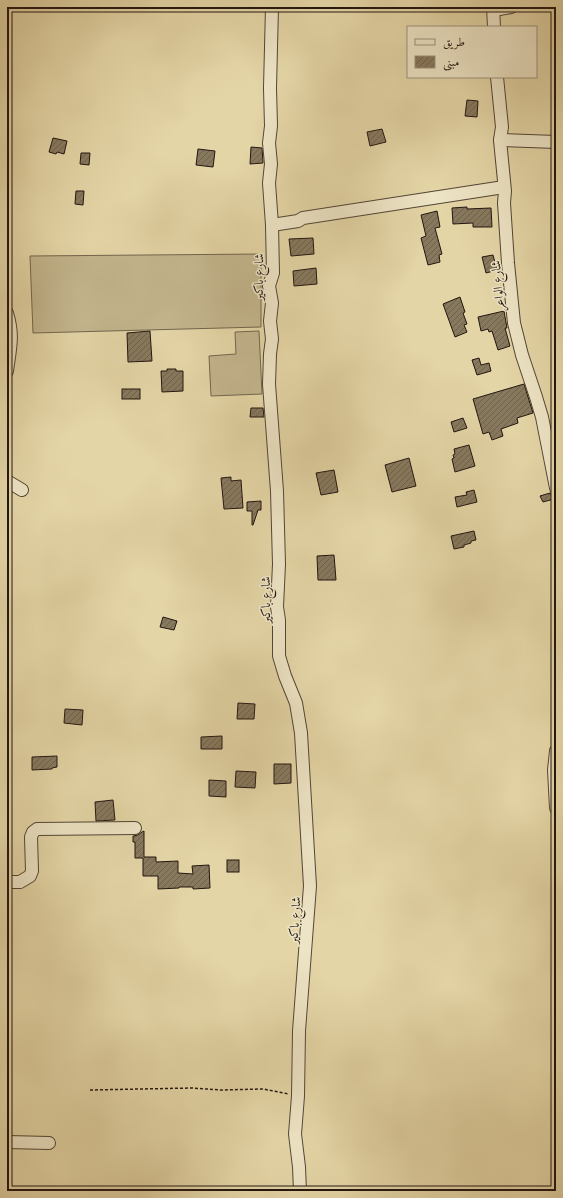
<svg xmlns="http://www.w3.org/2000/svg" width="563" height="1198" font-family="Cardo,Amiri,serif">
	<defs>
		<pattern id="building-hatch" width="6" height="6" patternUnits="userSpaceOnUse"><rect width="6" height="6" fill="#87795e"/><path d="M-1 1l2-2M0 6l6-6M5 7l2-2" fill="none" stroke="#6e624c"/></pattern>
	</defs>
	<rect width="100%" height="100%" fill="#e4d5a6"/>
	<filter id="stains"><feTurbulence type="fractalNoise" baseFrequency=".005" numOctaves="4"/><feColorMatrix values="0 0 0 0 .2 0 0 0 0 .09 0 0 0 0 .02 0 0 0 .5 -.17"/></filter>
	<radialGradient id="worn" r=".72"><stop offset=".6" stop-color="#630" stop-opacity="0"/><stop offset="1" stop-color="#630" stop-opacity=".3"/></radialGradient>
	<g fill="#c3b58d" stroke="#72664f">
		<path d="M261,254V327L33,333L30,256Z"/>
		<path d="M259,331L262,394L211,396L209,356L236,354L235,332Z"/>
	</g>
	<g fill="url(#building-hatch)" stroke="#221611">
		<path d="M467,100L478,101L477,117L465,116Z"/>
		<path d="M382,129L386,142L370,146L367,132Z"/>
		<path d="M53,138L67,141L64,154L57,152L56,154L49,152Z"/>
		<path d="M251,147L262,148L263,163L250,164Z"/>
		<path d="M198,149L215,151L213,167L196,165Z"/>
		<path d="M81,153H90L89,165L80,164Z"/>
		<path d="M76,191H84L83,205L75,204Z"/>
		<path d="M467,207V209L491,208L492,227H473V223L453,224L452,208Z"/>
		<path d="M437,211L440,227L435,228L442,254L439,255L440,262L428,265L421,238L426,236L421,215Z"/>
		<path d="M313,238L314,254L291,256L289,239Z"/>
		<path d="M493,255L497,270L486,273L482,257Z"/>
		<path d="M316,268L317,284L294,286L293,271Z"/>
		<path d="M460,297L465,312L463,313L467,324L464,325L467,332L455,337L443,304Z"/>
		<path d="M504,311L507,328H505L510,346L498,350L492,331L489,332L488,329L481,331L478,317Z"/>
		<path d="M150,331L152,361L128,362L127,333Z"/>
		<path d="M479,358L481,365L489,363L491,371L477,375L472,360Z"/>
		<path d="M167,369H176V371H183V391L162,392L161,371H167Z"/>
		<path d="M524,384L533,413L517,418L518,423L501,429L503,436L492,440L489,432L483,434L473,399Z"/>
		<rect x="122" y="389" width="18" height="10"/>
		<path d="M251,408H263L264,417H250Z"/>
		<path d="M463,418L467,428L454,432L451,422Z"/>
		<path d="M469,445L475,466L455,472L452,459L454,458L453,455L455,454L454,449Z"/>
		<path d="M409,458L416,486L392,492L385,465Z"/>
		<path d="M334,470L338,492L321,495L316,473Z"/>
		<path d="M231,477V481L241,480L243,508L224,509L221,478Z"/>
		<path d="M474,490L477,502L457,507L455,497L467,495L466,492Z"/>
		<path d="M550,493L554,499L543,502L540,496Z"/>
		<path d="M261,501V510H258L253,525H252V511H247V502Z"/>
		<path d="M474,531L476,540L471,541V543L464,545V547L454,549L451,536Z"/>
		<path d="M334,555L336,580H318L317,556Z"/>
		<path d="M163,617L177,621L174,630L160,627Z"/>
		<path d="M238,703L255,704L254,719H237Z"/>
		<path d="M65,709L83,710L82,725L64,723Z"/>
		<path d="M222,736V749H201V737Z"/>
		<path d="M57,756V767L52,768V769L32,770V757Z"/>
		<path d="M274,764H291V783L274,784Z"/>
		<path d="M236,771L256,772L255,788L235,787Z"/>
		<path d="M209,780L226,781V797L209,796Z"/>
		<path d="M113,800L115,820L96,821L95,802Z"/>
		<path d="M144,831V857H156V862L178,861V873L193,874L192,866L209,865L210,888L193,889V887H179V888L158,889V876H143V858H135V842H133V836L138,835L142,832Z"/>
		<rect x="227" y="860" width="12" height="12"/>
	</g>
	<g fill="none" stroke-linecap="round" stroke-linejoin="round">
		<g stroke="#524636" stroke-width="14">
			<g id="minor">
				<path d="M272,7L270,88L271,126L269,143L271,164L269,183L272,225L273,273L269,286L272,303L270,321L272,339L270,354L269,384L277,491L279,564L277,607L279,620V656L285,676L296,703L301,733L310,886L299,1031L298,1096L295,1134L299,1167L300,1191"/>
				<path d="M493,7L494,27"/>
				<path d="M494,10L511,7"/>
				<path d="M497,77L502,127L500,140L505,191L504,203L508,263L514,323L522,355L536,397L542,417L556,488"/>
				<path d="M500,140L556,142"/>
				<path d="M272,225L298,221L303,218L504,187"/>
				<path d="M7,313C14,336 10,348 7,371"/>
				<path d="M7,481L22,490"/>
				<path d="M556,751L554,770L556,808"/>
				<path d="M7,882H20L30,876L32,871L31,837L33,832L37,829L135,828"/>
				<path d="M7,1142L49,1143"/>
			</g>
		</g>
		<path stroke="#221611" stroke-width="1.5" stroke-dasharray="3 2" stroke-linecap="butt" d="M90,1090L192,1088L221,1090L263,1089L289,1094"/>
		<use href="#minor" stroke="#ede4c5" stroke-width="12"/>
	</g>
	<g text-anchor="middle" stroke-width="3" stroke-linejoin="round" paint-order="stroke">
		<g font-size="13" fill="#221611" stroke="#ede4c5">
			<text transform="translate(258 277) rotate(-89)" y="5">شارع باكير</text>
			<text transform="translate(497 286) rotate(-95)" y="5">شارع الواعر</text>
			<text transform="translate(265 600) rotate(-90)" y="5">شارع باكير</text>
			<text transform="translate(294 920) rotate(-86)" y="5">شارع باكير</text>
		</g>
	</g>
	<rect width="563" height="1198" fill="none" stroke="#e4d5a6" stroke-width="24"/>
	<rect x="8" y="8" width="547" height="1182" fill="none" stroke="#221611" stroke-width="2"/>
	<rect x="12" y="12" width="539" height="1174" fill="none" stroke="#221611"/>
	<rect x="407" y="26" width="130" height="52" fill="#ede4c5" stroke="#9c927d"/>
	<rect x="415" y="39" width="20" height="6" fill="#ede4c5" stroke="#9c927d"/>
	<text x="443" y="46" font-size="12" fill="#221611">طريق</text>
	<rect x="415" y="56" width="20" height="12" fill="url(#building-hatch)" stroke="#9c927d"/>
	<text x="443" y="66" font-size="12" fill="#221611">مبنى</text>
	<rect width="100%" height="100%" filter="url(#stains)"/>
	<rect width="100%" height="100%" fill="url(#worn)"/>
</svg>
